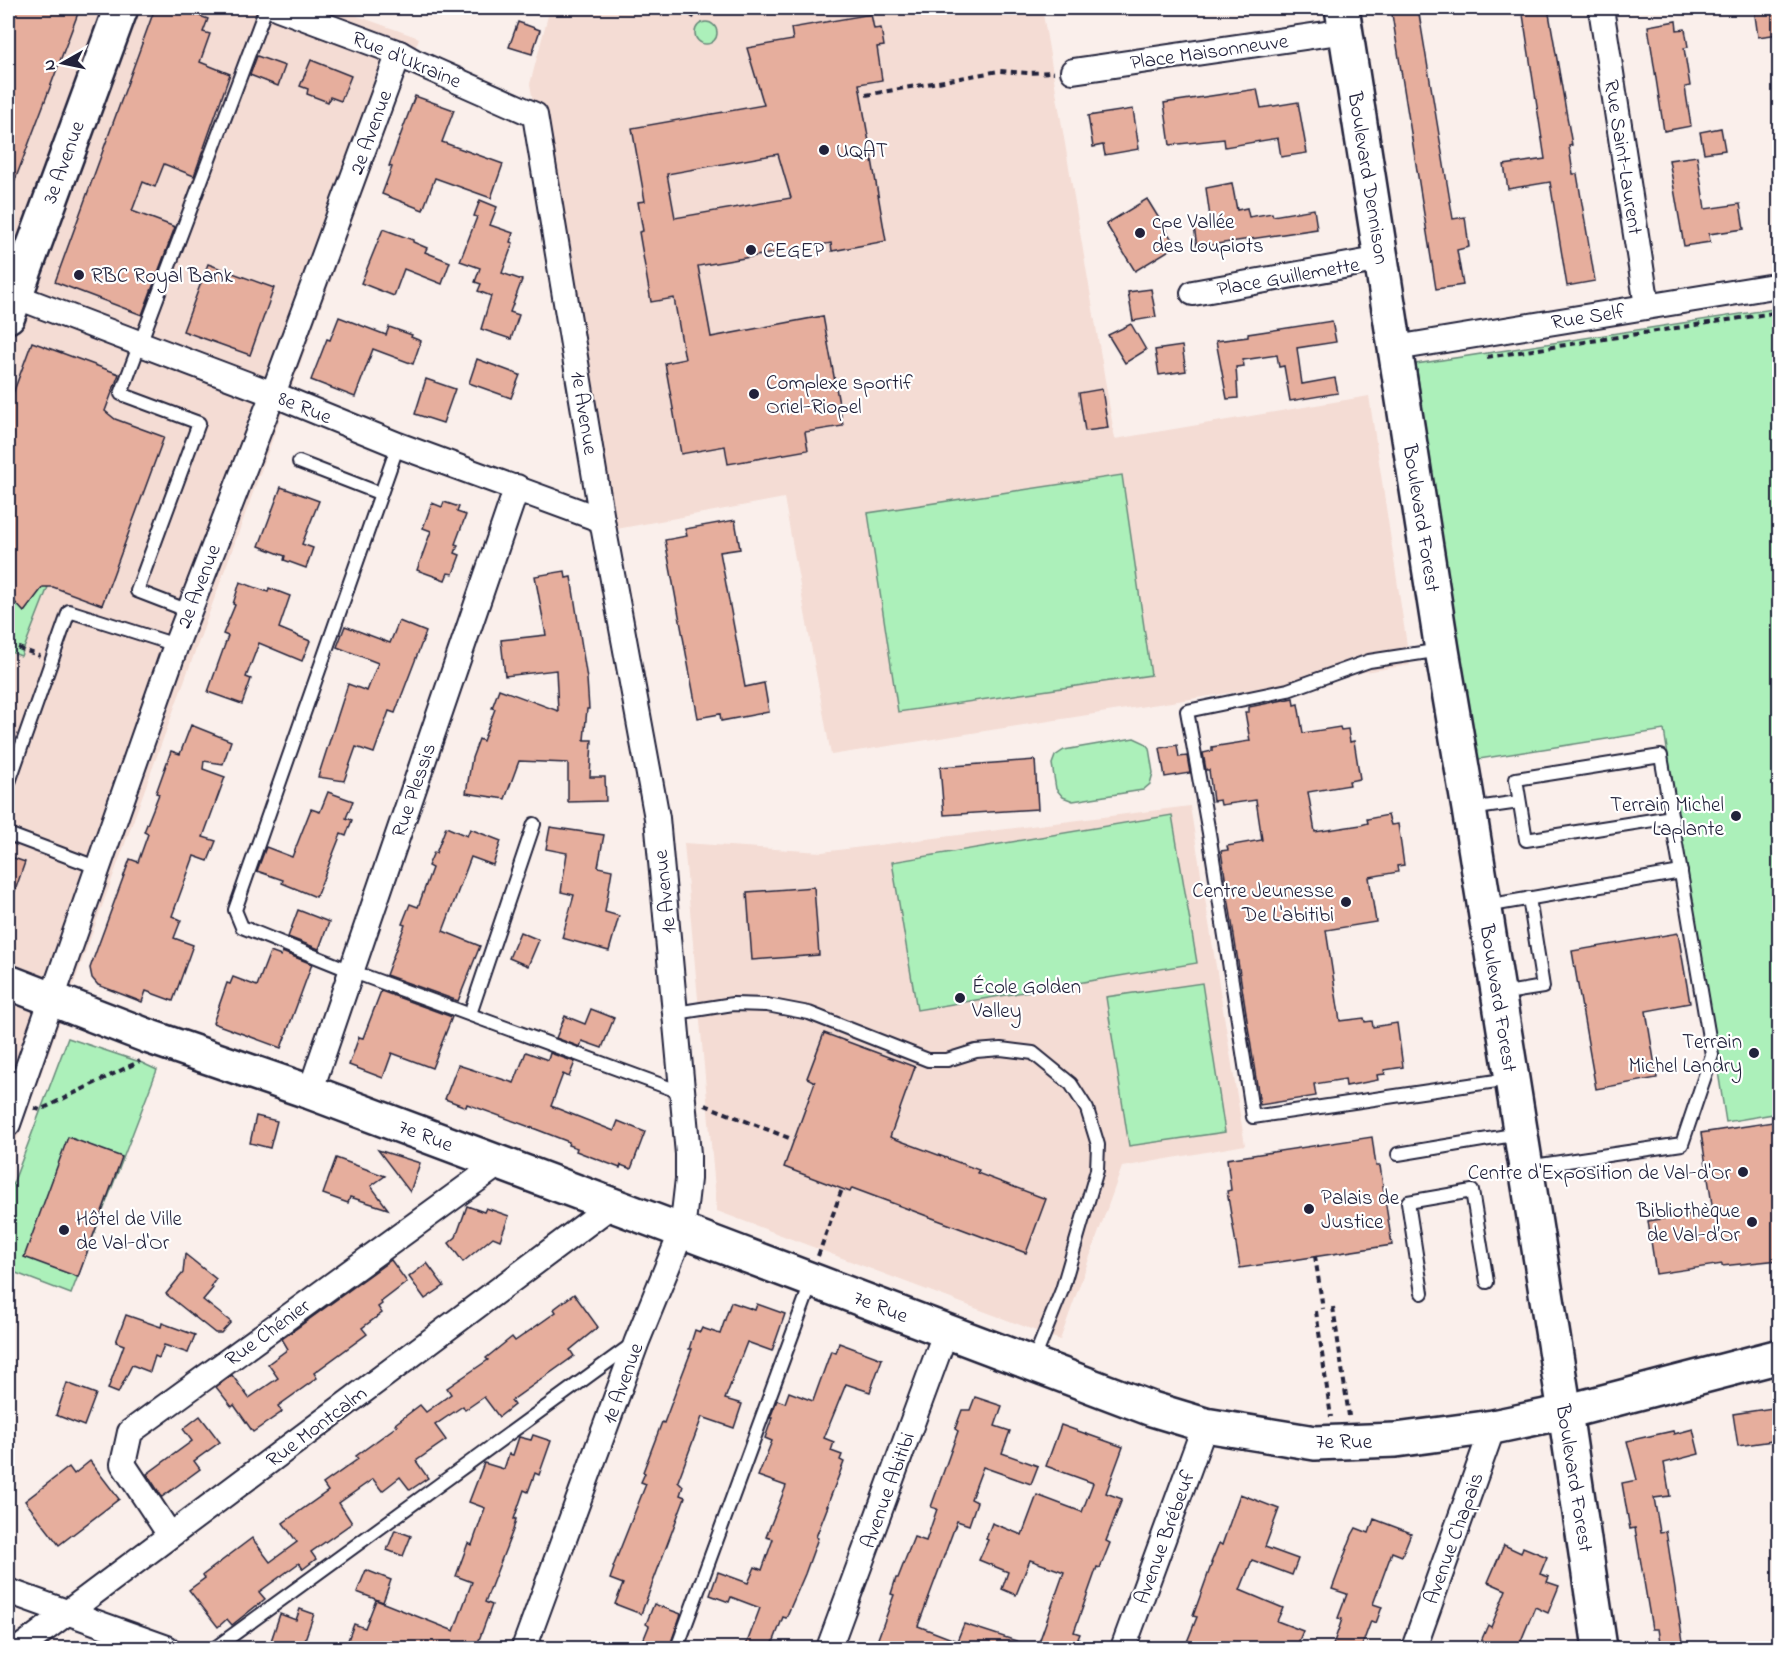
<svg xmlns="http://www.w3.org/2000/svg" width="1787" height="1656" font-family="'Indie Flower',sans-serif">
	<rect width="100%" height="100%" fill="#faefeb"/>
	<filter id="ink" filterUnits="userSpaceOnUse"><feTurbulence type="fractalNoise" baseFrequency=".0167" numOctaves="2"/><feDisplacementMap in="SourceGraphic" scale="12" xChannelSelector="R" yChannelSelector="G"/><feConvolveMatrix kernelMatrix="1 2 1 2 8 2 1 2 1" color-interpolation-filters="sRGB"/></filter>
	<g filter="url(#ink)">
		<g fill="#f4dcd4">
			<path d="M8,8H335L419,38L8,1164Z"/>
			<path d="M550,8H678L679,10L687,8H1042L1115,439L1369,396L1410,665L831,755L784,498L606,531L530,84Z"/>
			<path d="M1190,806L1245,1145L1122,1167L1060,1340L717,1211L684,843L822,852Z"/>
		</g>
		<g fill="#acf0ba" stroke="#67897a" stroke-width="1.5">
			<circle cx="706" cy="33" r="11"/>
			<path d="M1779,308V1113L1726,1122L1664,730L1473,760L1416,364Z"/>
			<path d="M1122,475L1151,675L898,712L868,513Z"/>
			<path d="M8,573L48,587L21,656L8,651Z"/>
			<path d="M1134,738L1145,743L1149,748L1153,773L1150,784L1143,790L1073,801L1063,797L1056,789L1052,764L1055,756L1064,750Z"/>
			<path d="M1172,815L1197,963L917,1010L892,862Z"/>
			<path d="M1202,983L1225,1132L1129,1146L1106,997Z"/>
			<path d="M68,1038L140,1062L157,1070L71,1294L8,1270V1197Z"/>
		</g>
		<g fill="#e6ae9d" stroke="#22223b" stroke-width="1.5" fill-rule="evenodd">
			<path d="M8,8H80L9,196H8Z"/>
			<path d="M155,8H177L208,19L203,32L210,34L200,62L230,74L194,176L164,164L155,187L143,182L132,211L175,227L142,315L55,282Z"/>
			<path d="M1391,8H1418L1453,219L1465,217L1469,247L1457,250L1463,285L1436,289Z"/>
			<path d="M1522,8H1548L1572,145L1569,146L1573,174H1577L1595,281L1567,286L1550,182L1508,189L1504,165L1545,159Z"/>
			<path d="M1754,8H1779V34L1758,37Z"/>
			<path d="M871,14L874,29L881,28L884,46L877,47L882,80L859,84L886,241L832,251L831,243L698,266L711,337L823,316L843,426L805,432L808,450L728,464L725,446L681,454L665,363L685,359L674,298L651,302L639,232L643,231L638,202L645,201L632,128L764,105L747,48L793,40L791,28ZM778,154L791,198L675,218L667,174Z"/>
			<path d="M1676,21L1677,30L1685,29L1688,47L1684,48L1690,86L1685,87L1691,126L1664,131L1648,26Z"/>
			<path d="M518,22L540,30L532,54L509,47Z"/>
			<path d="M257,56L285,66L278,86L250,75Z"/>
			<path d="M311,60L351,76L341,101L330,97L328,102L307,94L308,89L300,86Z"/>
			<path d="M1257,89L1261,108L1298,102L1307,153L1281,157L1278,138L1225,147L1224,139L1170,145L1164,103Z"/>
			<path d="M415,96L454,110L442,142L503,164L491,198L435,178L423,210L382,194L392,167L389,166Z"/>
			<path d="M1133,109L1139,149L1105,155L1103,145L1093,147L1088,116Z"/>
			<path d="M1721,128L1725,150L1704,153L1700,132Z"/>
			<path d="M1697,156L1705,209L1740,204L1744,229L1709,234L1710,242L1684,246L1669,160Z"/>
			<path d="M1232,183L1237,210L1247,208L1249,217L1272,213L1273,216L1314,209L1317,229L1197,247L1194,226L1211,224L1206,188Z"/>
			<path d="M1147,199L1176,246L1135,271L1106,224Z"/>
			<path d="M480,200L497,207L490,225L513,233L510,242L513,243L502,273L522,280L510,312L519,315L511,339L481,329L491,296L478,291L481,284L475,282L480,268L460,261L477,217L474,216Z"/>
			<path d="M383,229L413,240V242L427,248L425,252L450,262L442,284L404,269L394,296L361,283Z"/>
			<path d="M208,264L274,288L250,355L183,331Z"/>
			<path d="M1151,289L1156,317L1133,321L1128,292Z"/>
			<path d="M339,317L386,335L389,327L412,335L411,337L421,341L413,364L373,349L355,397L311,380L327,339L330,340Z"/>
			<path d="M1332,321L1336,342L1297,348L1302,384L1335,378L1338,393L1290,401L1284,366L1279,367L1277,355L1243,360L1244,366L1236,367L1238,398L1227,399L1216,341L1248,337V334Z"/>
			<path d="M1131,324L1146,350L1125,363L1108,335Z"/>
			<path d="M32,342L119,374L105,411L115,419L164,437L102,605L53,587H43L24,612L11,598L9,589L12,571L8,570V407Z"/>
			<path d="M1182,346L1186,371L1159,375L1155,350Z"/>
			<path d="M477,359L520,375L511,398L469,383Z"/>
			<path d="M426,379L455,389L443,423L415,414Z"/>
			<path d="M1102,389L1108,428L1085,431L1079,393Z"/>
			<path d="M281,487L319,501L302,544L313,548L306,568L284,560L285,556L259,546Z"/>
			<path d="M444,502L459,507L457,512L466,515L455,544L458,545L455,553L460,555L453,574L448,573L445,580L417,570L431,531L423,528L432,503L442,507Z"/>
			<path d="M735,520L740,549L720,552L745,687L764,683L769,712L721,721L720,714L698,718L665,540L687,536L685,529Z"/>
			<path d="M565,571L566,578L571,577L587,679L589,709H587L584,740H592L590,777H605L606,801L568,802V763L519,761L505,799L466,793L472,758L479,739L483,741L495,709L492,708L499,689L558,711L556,670L505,676L501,640L546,635L535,576Z"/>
			<path d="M240,582L268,592L269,588L290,596L279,628L310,641L302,661L259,643L246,677L251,679L242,704L208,692L228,636L223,634L235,605L233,604Z"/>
			<path d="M399,621L426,632L395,713L389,711L374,753L356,747L344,781L318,777L348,684L367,691L378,663L337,647L345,626L390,643Z"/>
			<path d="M1293,698L1294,705L1298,704L1303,733L1340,727L1341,730L1348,729L1350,742L1354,741L1360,779L1349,781L1350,785L1308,792L1315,832L1361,825L1368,823L1367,819L1388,815L1391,825L1398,824L1404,865L1397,866L1398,872L1369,877L1376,922L1326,930L1340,1021L1364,1018L1365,1022L1372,1021L1373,1027L1397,1023L1403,1067L1384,1070L1385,1074L1377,1075L1378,1080L1346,1086L1345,1079L1314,1084L1316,1096L1260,1105L1221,851L1228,850L1227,846L1262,840L1256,800L1221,805L1220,800L1213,801L1209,770H1206L1203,753L1212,751V747L1250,741L1245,712H1249V707Z"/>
			<path d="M191,725L231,741L223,764L204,761L203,769L225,777L203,837L216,841L208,861L194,856L172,916L181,920L174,938L193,945L173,1001L146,991L142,1002L98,985L92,978L90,968L130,859L138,862L148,834L144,832L159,794L156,793L171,751L180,754Z"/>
			<path d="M1177,745L1179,757L1187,756L1190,773L1165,777L1160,748Z"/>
			<path d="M1035,760L1038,809L944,815L940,767Z"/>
			<path d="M328,792L353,801L346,818L352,820L346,836L341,834L316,897L282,883L283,880L257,871L266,847L292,857L311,809L320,812Z"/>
			<path d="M446,827L467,836L470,829L501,841L493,865L471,857L443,931L480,946L458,1001L386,975L405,925L402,924L410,904L418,907L432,868L428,866L434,852L436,853Z"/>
			<path d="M550,827L604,835L598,867L612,870L605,912L619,916L609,951L562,938L574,895L561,892L567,853L546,849Z"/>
			<path d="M8,856L25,862L10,905L8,904Z"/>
			<path d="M814,887L819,955L752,960L747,892Z"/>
			<path d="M298,910L329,922L319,949L288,937Z"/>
			<path d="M520,932L539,940L528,966L509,958Z"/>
			<path d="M1678,933L1690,1003L1646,1011L1657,1078L1596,1089L1572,951Z"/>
			<path d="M270,952L281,956L282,952L312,964L281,1048L213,1023L227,983L230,984L233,977L257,986Z"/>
			<path d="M381,991L452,1017L432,1068L392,1053L383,1078L349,1065L359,1037L363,1038Z"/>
			<path d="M591,1009L614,1018L602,1048L582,1041L580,1047L556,1038L565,1016L585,1024Z"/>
			<path d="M824,1033L915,1067L890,1137L979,1170L977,1173L1046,1199L1026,1253L852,1188L850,1192L784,1167L815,1082L807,1078Z"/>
			<path d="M526,1052L548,1060L550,1053L575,1062L569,1077L563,1074L551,1106L614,1131L618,1121L645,1132L631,1169L621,1165L620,1168L576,1151L577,1148L568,1145L569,1142L538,1130L467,1104L466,1107L445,1099L458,1065L514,1083Z"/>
			<path d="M256,1116L277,1121L270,1148L250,1143Z"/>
			<path d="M1779,1121V1260L1722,1266V1264L1656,1274L1648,1221L1713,1211L1701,1133Z"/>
			<path d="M68,1137L122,1157L78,1277L24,1257Z"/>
			<path d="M1372,1137L1376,1166H1380L1392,1245L1240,1268L1227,1191L1231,1190L1227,1159Z"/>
			<path d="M378,1150L420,1163L410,1192Z"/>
			<path d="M336,1158L385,1176L371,1186L388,1209L350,1197L348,1203L323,1194Z"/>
			<path d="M467,1206L484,1212L486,1208L509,1216L500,1240L493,1237L463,1262L449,1243L456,1237Z"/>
			<path d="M185,1254L216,1279L211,1286L213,1288L203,1300L231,1322L221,1333H215L166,1294L183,1273Z"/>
			<path d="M391,1260L407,1282L381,1302L382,1304L378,1307L382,1313L362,1328L367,1334L314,1373L317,1378L278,1406L282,1412L253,1432L234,1405L232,1407L216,1387L232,1375L249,1398L278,1378L268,1364L288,1349L282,1339Z"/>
			<path d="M427,1263L444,1286L425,1299L409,1277Z"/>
			<path d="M574,1294L598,1327L570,1350L574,1356L511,1401L514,1405L499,1417L484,1397L465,1410L463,1406L435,1425L446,1440L416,1461L428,1478L410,1490L400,1477L382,1491L373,1479L339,1503L352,1523L311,1552L316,1559L303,1569L299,1563L259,1592L265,1599L232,1625L227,1619L218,1627L189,1590L205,1578L203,1575L252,1538L270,1562L297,1542L283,1523L328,1491L323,1484L358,1459L356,1456L397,1426L395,1424L420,1405L426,1412L451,1394L447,1388L488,1360L486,1358L512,1337L515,1341L556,1312L554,1309Z"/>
			<path d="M731,1302L755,1310L757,1304L785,1314L772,1351L747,1342L725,1399L742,1404L734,1428L702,1417L678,1481L683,1486L680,1495L685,1497L641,1614L615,1604L623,1584L610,1579L614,1568L613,1567L646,1484L641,1482L645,1473L643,1472L662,1422L664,1423L679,1383L692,1349H689L695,1330L700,1332L702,1328L720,1334Z"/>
			<path d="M126,1315L161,1327L162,1323L195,1335L188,1353L164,1345L159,1358L155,1356L150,1372L132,1365L118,1393L108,1389L124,1345L116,1342Z"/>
			<path d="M839,1343L882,1359L870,1392L846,1384L824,1438L834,1442L831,1451L842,1455L840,1460L844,1462L827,1506H828L816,1537L818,1538L805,1574L786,1618L783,1617L771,1648H745L760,1608L731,1597L729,1602L710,1595L718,1572L748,1583L755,1567L762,1570L773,1539L766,1537L786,1486L758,1476L772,1441L765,1438L772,1418H770L777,1400L785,1403L789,1392L813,1401L831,1351L836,1353Z"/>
			<path d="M67,1383L96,1394L84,1426L56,1415Z"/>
			<path d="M975,1397L1002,1406L995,1426L1010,1431L1002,1453L1038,1466L1031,1484L983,1467L971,1499L977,1502L969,1525L957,1521L918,1626L957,1641L964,1624L1032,1646V1648H887L876,1644L894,1595L891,1594L896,1578H898L914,1537L926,1541L937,1509L931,1507L958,1431L955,1429L962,1410H970Z"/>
			<path d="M1779,1407V1440L1738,1446L1733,1414Z"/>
			<path d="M200,1416L220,1442L194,1461L200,1469L162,1497L147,1474L192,1441L183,1429Z"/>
			<path d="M1061,1425L1123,1447L1106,1493L1122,1499L1106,1541L1110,1543L1100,1568L1097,1567L1074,1632L1080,1634L1074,1648H1037L1064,1572L1030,1560L1016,1595L1002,1589L1008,1572L979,1560L988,1540L986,1539L992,1523L1022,1535L1037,1495L1082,1512L1093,1483L1046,1466Z"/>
			<path d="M1693,1429L1699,1454L1664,1463L1670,1496L1654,1498L1660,1532L1666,1531L1684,1648H1661L1658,1629H1652L1635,1528L1630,1529L1622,1483L1637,1480L1627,1441L1673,1431L1674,1434Z"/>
			<path d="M533,1435L551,1441L539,1475L535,1473L528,1492L524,1490L514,1519H516L513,1530L485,1602L492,1605L476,1648H345L354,1624L365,1628L376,1600L454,1631L472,1582L456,1576L468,1543L472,1545L485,1508L469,1502L484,1463L504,1469L509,1454L513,1455L519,1437L531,1440Z"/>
			<path d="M90,1461L119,1499L59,1545L25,1501L69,1467L74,1474Z"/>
			<path d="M1240,1494L1279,1509L1265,1547L1298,1559L1292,1575L1252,1560L1240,1590L1283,1608L1277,1621L1303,1631L1296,1648H1187L1189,1643L1187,1642L1197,1617L1193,1616L1212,1563H1211L1219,1543L1222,1545Z"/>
			<path d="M1374,1519L1411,1533L1402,1556L1392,1552L1373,1604L1382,1607L1376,1623L1371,1621L1361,1648H1332L1342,1619L1338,1618L1347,1594L1332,1589L1352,1535L1356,1528L1369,1533Z"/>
			<path d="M395,1530L411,1536L403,1556L387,1550Z"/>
			<path d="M1504,1545L1521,1553L1523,1547L1547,1557L1540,1574L1549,1577L1547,1582L1559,1586L1548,1613L1535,1607L1518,1648H1478L1488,1625L1491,1627L1506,1590L1488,1582Z"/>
			<path d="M366,1570L391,1580L383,1602L357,1592Z"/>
			<path d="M654,1604L681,1614L669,1648H640L649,1626L646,1624Z"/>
			<path d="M300,1609L314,1614L302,1648H283L270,1644L280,1614L296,1620Z"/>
		</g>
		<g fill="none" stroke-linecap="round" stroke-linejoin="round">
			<g stroke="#22223b" stroke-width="16">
				<g id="lane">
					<path d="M398,445L235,910L242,927L351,971L683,1093"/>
					<path d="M299,462L379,493"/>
					<path d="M189,611L137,591L199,423L121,394L266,8"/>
					<path d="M1441,650L1369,661L1288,690L1187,711L1209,833L1253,1117L1510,1079"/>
					<path d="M8,785L69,611L176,645"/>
					<path d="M1470,809L1519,802"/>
					<path d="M8,834L96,867"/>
					<path d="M1486,906L1681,872"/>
					<path d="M1500,994L1543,987L1529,898"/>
					<path d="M676,1013L733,1004L767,1005L809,1013L928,1060H947L976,1051L1001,1049L1033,1053L1071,1084L1087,1109L1098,1145L1097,1170L1062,1290L1033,1362"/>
					<path d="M470,1014L534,824"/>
					<path d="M1398,1154L1519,1134"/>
					<path d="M1527,1167L1682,1144L1712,1055L1661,756L1516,779L1526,840L1672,817"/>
					<path d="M1422,1293L1408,1202L1472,1191L1487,1282"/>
					<path d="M215,1648L631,1345"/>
					<path d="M677,1648L812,1281"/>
				</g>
			</g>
			<g stroke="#22223b" stroke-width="28">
				<g id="street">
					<path d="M278,8L399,53L413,61L535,115L602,520L657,818L688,1154V1179L682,1231L637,1341L524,1648"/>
					<path d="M1601,8L1647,306"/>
					<path d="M1073,71L1346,31"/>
					<path d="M1193,293L1382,259"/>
					<path d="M15,296L273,394L398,445L602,520"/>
					<path d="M1396,348L1780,285"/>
					<path d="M310,1092L517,487"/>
					<path d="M8,1124L176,645L273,394L399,53"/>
					<path d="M170,1535L123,1464L130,1432L500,1163"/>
					<path d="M8,1591L167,1648"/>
					<path d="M20,1648L612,1205"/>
					<path d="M829,1648L946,1331"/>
					<path d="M1123,1648L1205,1425"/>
					<path d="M1414,1648L1493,1427"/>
				</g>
			</g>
			<g stroke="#22223b" stroke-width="38">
				<g id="secondary">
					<path d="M1342,8L1442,650L1469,809L1565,1412L1600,1648"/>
					<path d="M8,316L121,8"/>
					<path d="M8,982L150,1037L310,1092L682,1231L1152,1409L1205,1425L1315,1443L1396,1440L1493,1427L1565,1412L1780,1356"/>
				</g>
			</g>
			<g stroke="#22223b" stroke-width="4" stroke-dasharray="6 4.5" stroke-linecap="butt">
				<path d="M692,18L697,8"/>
				<path d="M866,95L999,71L1028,73L1054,72"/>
				<path d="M1487,357L1780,312"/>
				<path d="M8,644L40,656"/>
				<path d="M705,1105L794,1140"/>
				<path d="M34,1108L40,1110L140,1061"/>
				<path d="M818,1256L842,1189"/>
				<path d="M1315,1256L1323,1309"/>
				<path d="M1333,1307L1349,1416"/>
				<path d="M1316,1311L1331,1417"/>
			</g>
			<use href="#lane" stroke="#fff" stroke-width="12"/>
			<use href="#street" stroke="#fff" stroke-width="24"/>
			<use href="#secondary" stroke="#fff" stroke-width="33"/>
		</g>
	</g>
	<g fill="#22223b" stroke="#fff" stroke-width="2">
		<circle cx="824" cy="150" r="6"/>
		<circle cx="1140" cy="233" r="6"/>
		<circle cx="751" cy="250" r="6"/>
		<circle cx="79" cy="275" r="6"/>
		<circle cx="754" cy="394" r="6"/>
		<circle cx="1736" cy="816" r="6"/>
		<circle cx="1346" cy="902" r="6"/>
		<circle cx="960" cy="998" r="6"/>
		<circle cx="1754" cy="1053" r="6"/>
		<circle cx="1743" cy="1172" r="6"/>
		<circle cx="1309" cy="1209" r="6"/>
		<circle cx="1752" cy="1222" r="6"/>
		<circle cx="64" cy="1230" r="6"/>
	</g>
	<g text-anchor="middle" stroke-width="4.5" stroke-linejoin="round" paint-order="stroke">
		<g font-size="21" fill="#22223b" stroke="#fff">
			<text transform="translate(1209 51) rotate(-8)" y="7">Place Maisonneuve</text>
			<text transform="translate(407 59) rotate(23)" y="7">Rue d'Ukraine</text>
			<text transform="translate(370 132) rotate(-70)" y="7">2e Avenue</text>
			<text transform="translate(1624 157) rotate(81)" y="7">Rue Saint-Laurent</text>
			<text transform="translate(63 162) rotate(-70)" y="7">3e Avenue</text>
			<text transform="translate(1369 178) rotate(81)" y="7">Boulevard Dennison</text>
			<text transform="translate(1288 276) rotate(-10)" y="7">Place Guillemette</text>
			<text transform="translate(1588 316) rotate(-9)" y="7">Rue Self</text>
			<text transform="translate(305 407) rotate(22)" y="7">8e Rue</text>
			<text transform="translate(585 413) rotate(81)" y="7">1e Avenue</text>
			<text transform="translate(1422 518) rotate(81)" y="7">Boulevard Forest</text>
			<text transform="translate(198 586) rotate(-69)" y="7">2e Avenue</text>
			<text transform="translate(413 790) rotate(-71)" y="7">Rue Plessis</text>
			<text transform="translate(664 892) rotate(-96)" y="7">1e Avenue</text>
			<text transform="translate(1499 998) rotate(81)" y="7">Boulevard Forest</text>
			<text transform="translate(426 1135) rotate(21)" y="7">7e Rue</text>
			<text transform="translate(881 1306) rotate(21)" y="7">7e Rue</text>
			<text transform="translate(267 1332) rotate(-36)" y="7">Rue Chénier</text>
			<text transform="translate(622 1383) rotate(-70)" y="7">1e Avenue</text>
			<text transform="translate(316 1426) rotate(-37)" y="7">Rue Montcalm</text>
			<text x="1344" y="1448">7e Rue</text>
			<text transform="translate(1575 1478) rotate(81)" y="7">Boulevard Forest</text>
			<text transform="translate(887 1490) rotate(-70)" y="7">Avenue Abitibi</text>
			<text transform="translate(1164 1537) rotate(-70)" y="7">Avenue Brébeuf</text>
			<text transform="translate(1453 1538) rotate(-70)" y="7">Avenue Chapais</text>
		</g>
		<g font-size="21" fill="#22223b" stroke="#fff" text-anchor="start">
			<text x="836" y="157">UQAT</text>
			<text x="1152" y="228">cpe Vallée<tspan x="1152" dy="24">des Loupiots</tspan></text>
			<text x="763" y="257">CEGEP</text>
			<text x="91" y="282">RBC Royal Bank</text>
			<text x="766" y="389">Complexe sportif<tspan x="766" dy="24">Oriel-Riopel</tspan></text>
			<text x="1724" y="811" text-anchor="end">Terrain Michel<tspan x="1724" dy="24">Laplante</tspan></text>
			<text x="1334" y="897" text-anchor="end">Centre Jeunesse<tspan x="1334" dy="24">De L'abitibi</tspan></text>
			<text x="972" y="993">École Golden<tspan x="972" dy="24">Valley</tspan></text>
			<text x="1742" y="1048" text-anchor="end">Terrain<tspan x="1742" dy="24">Michel Landry</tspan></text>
			<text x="1731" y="1179" text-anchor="end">Centre d'Exposition de Val-d'Or</text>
			<text x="1321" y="1204">Palais de<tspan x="1321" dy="24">Justice</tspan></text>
			<text x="1740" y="1217" text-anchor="end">Bibliothèque<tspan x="1740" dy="24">de Val-d’Or</tspan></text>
			<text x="76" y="1225">Hôtel de Ville<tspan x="76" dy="24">de Val-d'Or</tspan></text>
		</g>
	</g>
	<rect width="1787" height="1656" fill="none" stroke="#fff" stroke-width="30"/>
	<rect x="15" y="15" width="1757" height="1626" fill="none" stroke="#22223b" stroke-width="2" filter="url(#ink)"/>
	<g transform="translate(63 63) rotate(261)" stroke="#ffffff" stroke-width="4.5" paint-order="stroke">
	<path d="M0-4.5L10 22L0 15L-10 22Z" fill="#22223b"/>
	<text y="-9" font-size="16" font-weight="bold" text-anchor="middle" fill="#22223b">N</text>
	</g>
</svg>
